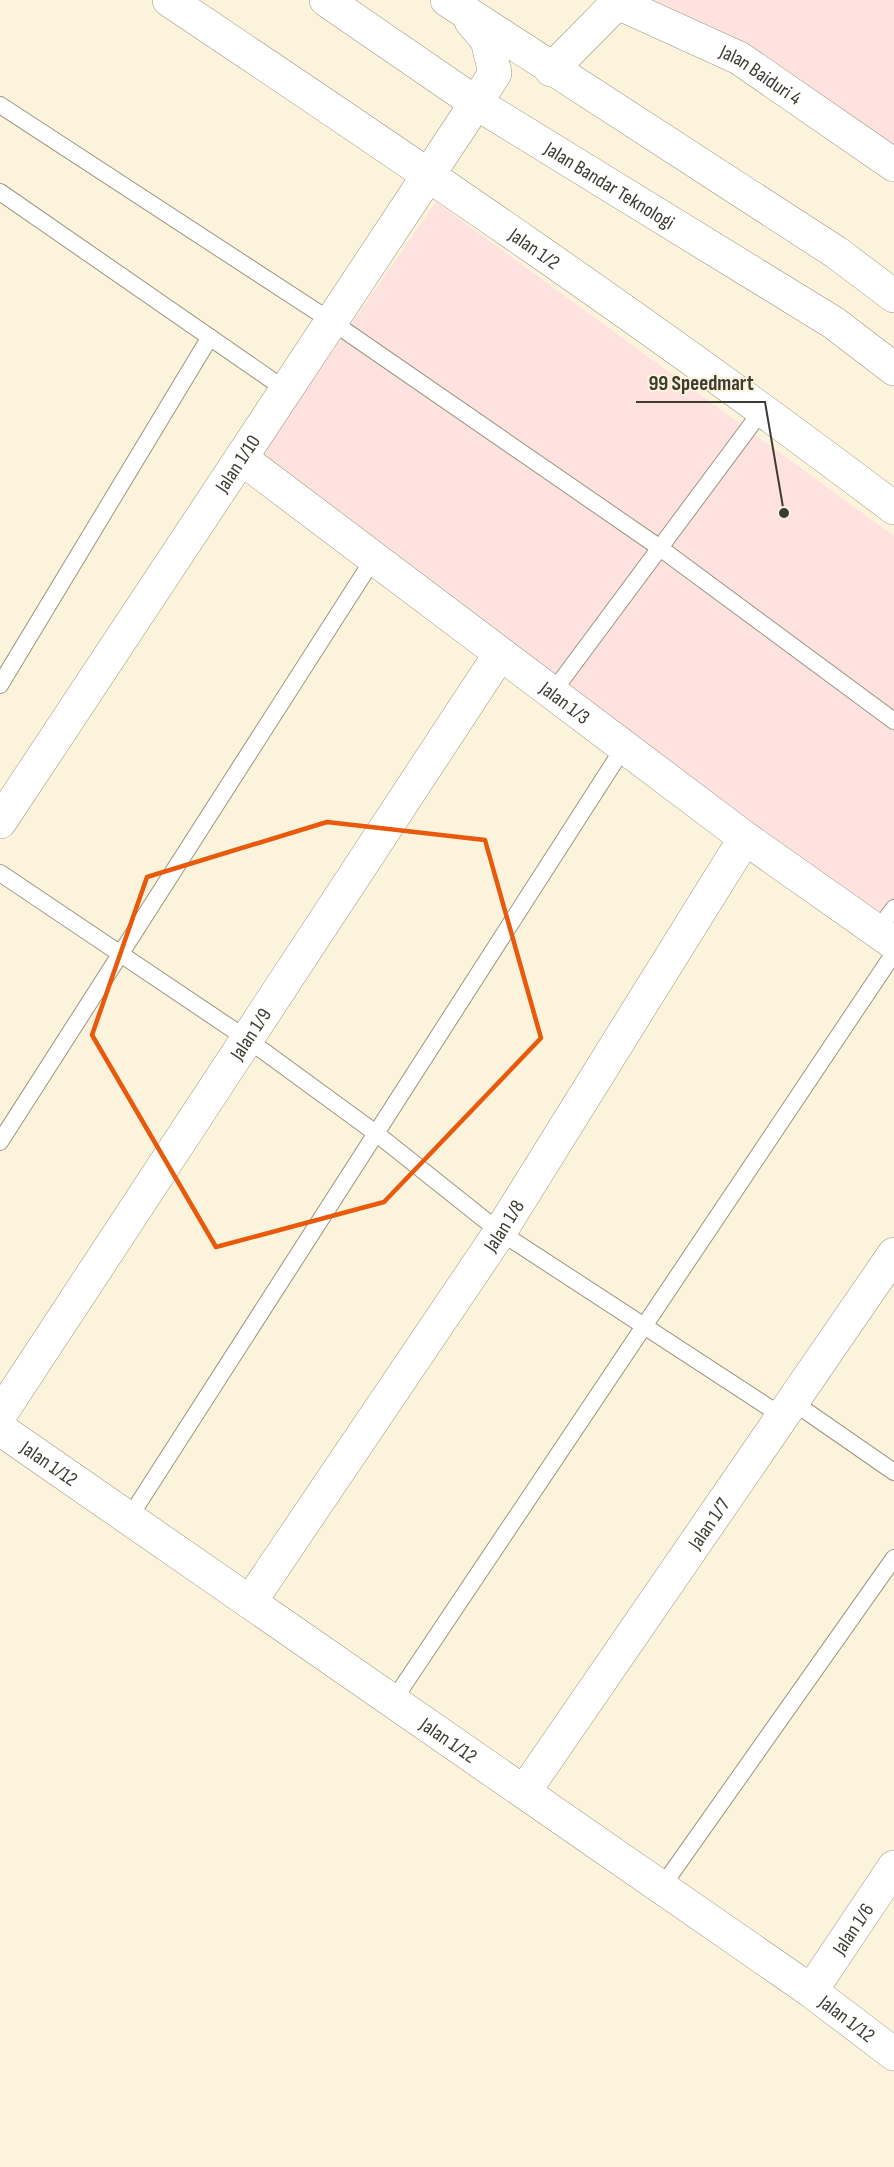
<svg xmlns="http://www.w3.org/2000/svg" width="894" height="2167" font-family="'Sofia Sans Condensed',sans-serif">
	<rect width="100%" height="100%" fill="#fcf3dc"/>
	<g fill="#fde2df">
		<path d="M651,0H894V147Z"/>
		<path d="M436,202L894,536V927L812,870L476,613L261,455Z"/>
	</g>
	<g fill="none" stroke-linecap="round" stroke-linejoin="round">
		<g stroke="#9d9580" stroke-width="18">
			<g id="lane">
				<path d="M0,105L331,321L660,548L894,721"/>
				<path d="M0,192L286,390"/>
				<path d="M0,685L210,337"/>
				<path d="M552,693L763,409"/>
				<path d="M0,873L247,1039L377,1134L500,1232L782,1416"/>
				<path d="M877,931L894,908"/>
				<path d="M0,1142L374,558"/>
				<path d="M793,1402L894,1472"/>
				<path d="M129,1518L624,747"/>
				<path d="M393,1701L894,953"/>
				<path d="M661,1888L894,1558"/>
			</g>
		</g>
		<g stroke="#9d9580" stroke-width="34">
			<g id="street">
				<path id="s1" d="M169,0C414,164 659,330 894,508"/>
				<path id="s2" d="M618,3L739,58L894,165"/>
				<path d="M551,70L620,0"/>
				<path id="s3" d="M241,458L745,838L894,943"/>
				<path id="s4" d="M0,822L476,103"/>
				<path id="s5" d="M0,1415L500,654"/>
				<path id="s6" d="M0,1429L811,1991L894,2054"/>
				<path id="s7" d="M250,1602L500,1232L745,838"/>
				<path id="s8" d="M524,1792L894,1254"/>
				<path id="s9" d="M811,1991L894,1867"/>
			</g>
		</g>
		<g stroke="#9d9580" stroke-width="34">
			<g id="secondary">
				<path id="s10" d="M326,0L476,103L834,323L894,369"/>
				<path d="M447,0L837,253L894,296"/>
				<path d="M471,21L487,40L495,73L476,103"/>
			</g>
		</g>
		<use href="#lane" stroke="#fff" stroke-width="16"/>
		<use href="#street" stroke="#fff" stroke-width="33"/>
		<use href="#secondary" stroke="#fff" stroke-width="33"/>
	</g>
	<path fill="none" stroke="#e8590c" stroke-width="4.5" stroke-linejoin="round" d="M327,822L485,840L541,1038L384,1202L216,1247L92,1035L147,877Z"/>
	<g text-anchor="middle" stroke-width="4.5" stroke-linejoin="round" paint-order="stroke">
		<g font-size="20" fill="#3e3b32" stroke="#fcf3dc">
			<text dy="7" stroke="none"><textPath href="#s2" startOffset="160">Jalan Baiduri 4</textPath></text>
			<text dy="7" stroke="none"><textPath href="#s10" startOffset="339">Jalan Bandar Teknologi</textPath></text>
			<text dy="7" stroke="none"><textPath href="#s1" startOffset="442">Jalan 1/2</textPath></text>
			<text dy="7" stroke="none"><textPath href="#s4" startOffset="430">Jalan 1/10</textPath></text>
			<text dy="7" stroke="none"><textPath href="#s3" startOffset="406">Jalan 1/3</textPath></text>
			<text dy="7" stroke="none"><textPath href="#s5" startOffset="456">Jalan 1/9</textPath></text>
			<text dy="7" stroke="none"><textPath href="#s7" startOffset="454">Jalan 1/8</textPath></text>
			<text dy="7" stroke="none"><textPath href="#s6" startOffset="60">Jalan 1/12</textPath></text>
			<text dy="7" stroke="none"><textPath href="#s8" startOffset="326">Jalan 1/7</textPath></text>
			<text dy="7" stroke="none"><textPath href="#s6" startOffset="546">Jalan 1/12</textPath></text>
			<text dy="7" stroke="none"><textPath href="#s9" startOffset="75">Jalan 1/6</textPath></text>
			<text dy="7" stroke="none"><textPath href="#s6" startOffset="1032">Jalan 1/12</textPath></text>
		</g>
	</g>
	<path fill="none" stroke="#3e3b32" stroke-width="2" d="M784 513L765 402H636"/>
	<circle fill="#3e3b32" stroke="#fcf3dc" stroke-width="2" cx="784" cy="513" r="6"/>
	<g font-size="21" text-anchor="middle" font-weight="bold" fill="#3e3b32" stroke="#fcf3dc" stroke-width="4.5" stroke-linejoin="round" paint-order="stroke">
		<text x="701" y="390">99 Speedmart</text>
	</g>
</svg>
